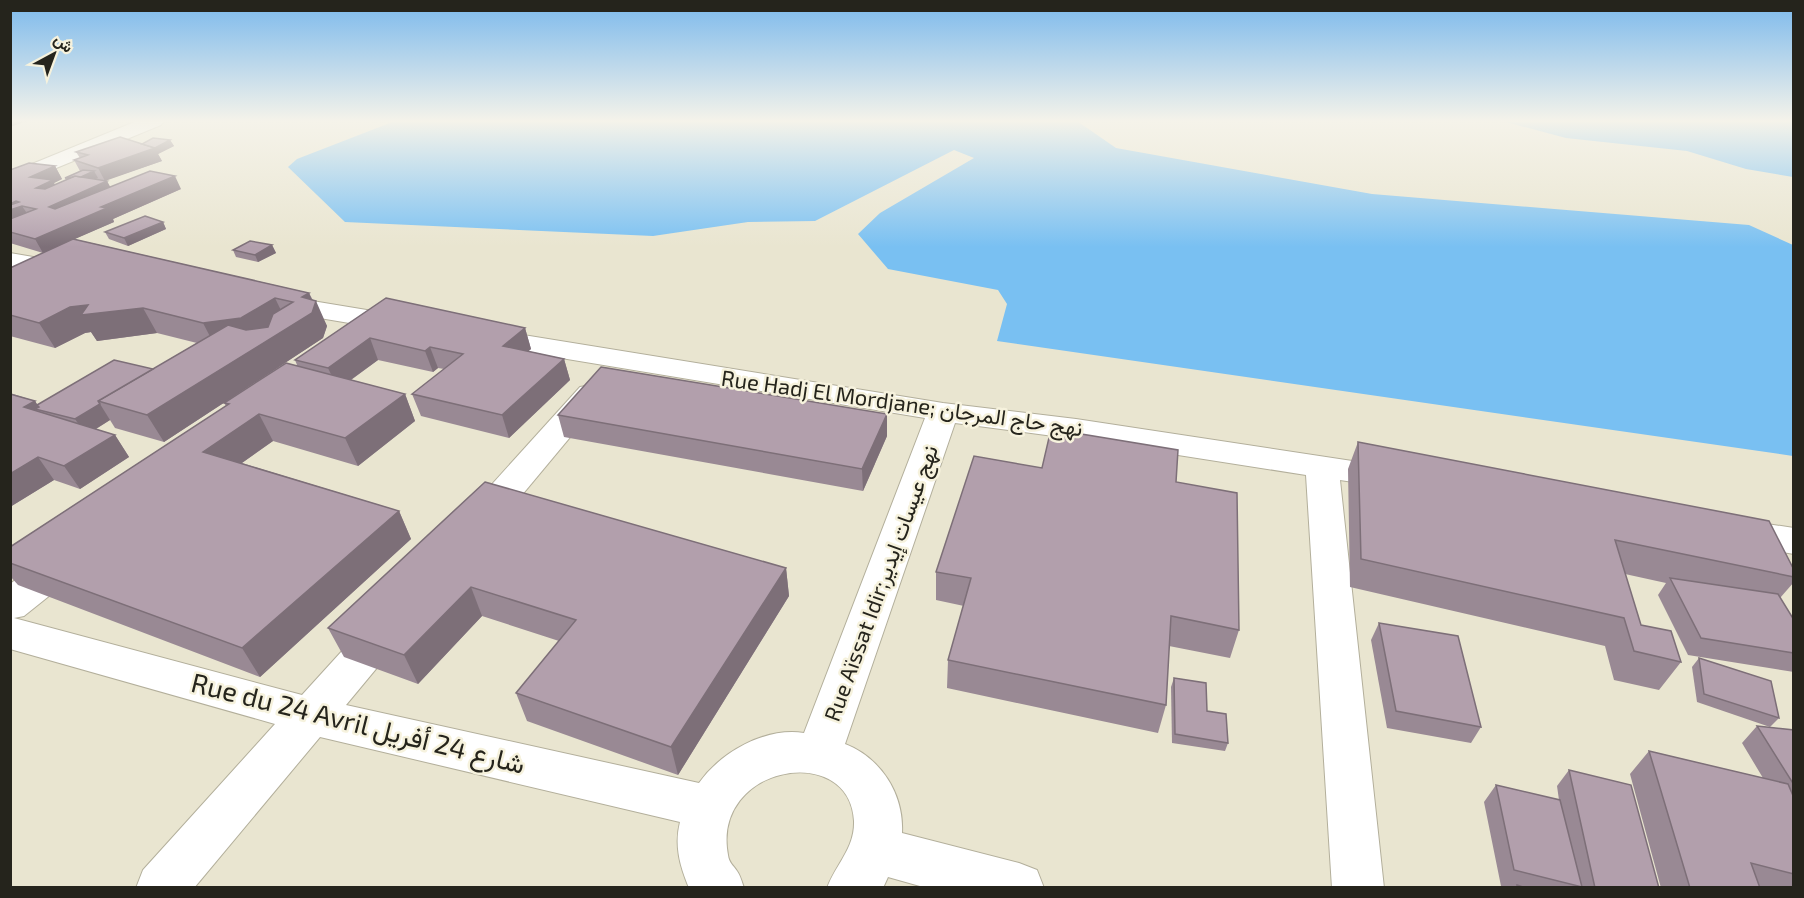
<svg xmlns="http://www.w3.org/2000/svg" width="1804" height="898" font-family="'Exo 2',Vazirmatn,sans-serif">
	<rect width="100%" height="100%" fill="#e9e5d0"/>
	<g fill="#79c0f2">
		<path d="M395,121H1077L1116,148L1372,194L1749,225L1793,245V456L997,341L1007,304L998,290L888,269L858,234L880,213L974,158L954,150L815,221L748,222L653,236L345,222L288,167L297,159Z"/>
		<path d="M1502,121H1793V177L1746,169L1687,151L1566,138Z"/>
	</g>
	<g fill="none" stroke-linecap="round" stroke-linejoin="round">
		<g stroke="#b3af9b" stroke-width="2">
			<g id="minor">
				<path d="M137,121H164L161,125L10,187V173Z"/>
				<path d="M10,253L74,264L78,269L74,274L65,277L10,268Z"/>
				<path d="M276,295L403,316L413,318L417,324L413,330L403,332L266,309L263,303L266,297Z"/>
				<path d="M486,329L943,403L1076,419L1405,469L1410,477L1405,485L1393,488L1340,480L1384,888H1332L1306,475L1076,439L955,423L845,744C881,758 904,794 902,833L1019,863L1037,870L1044,888H927L888,877L883,888H827C836,864 855,848 854,821C850,741 711,765 728,855C729,863 733,865 737,871C740,875 742,882 744,888H689C680,866 674,846 680,822L320,737L194,888H136L143,870L275,724L10,649V584L53,552L66,548L79,552L85,562L79,572L24,616L14,618L302,695L372,618L386,613L400,618L406,629L400,640L346,705L699,783C721,752 765,727 804,733L925,418L476,344L472,338L476,332Z"/>
				<path d="M591,385L602,387L606,394L492,531L479,534L466,531L461,522L466,513L580,387Z"/>
				<path d="M1734,519L1794,528V554L1721,541L1716,532L1721,523Z"/>
			</g>
		</g>
		<use href="#minor" fill="#fff" fill-rule="evenodd"/>
	</g>
	<g fill="#998994">
		<path d="M170,140L174,146L158,154L162,161L106,180L110,187L181,189L113,219L114,222L74,239L309,293L327,326L323,338L164,442L115,428L110,420L96,429L115,435L129,457L80,489L54,480L10,507V393L35,401L37,405L153,369L197,343L157,333L97,341L91,332L85,333L55,348L10,336V268L43,253L10,243V170L55,166L62,179L54,183L55,185L66,180L65,178L80,171L74,160L80,158L76,152Z"/>
		<path d="M163,222L166,229L128,246L109,239L105,232Z"/>
		<path d="M272,245L276,253L258,262L236,257L233,250Z"/>
		<path d="M386,298L525,328L531,349L528,351L564,359L570,380L509,438L421,416L412,394L444,369L438,368L433,372L378,360L351,380L405,394L415,421L358,466L273,441L242,463L399,511L411,539L260,677L18,585L10,576V547L226,406L224,403L297,365L295,360Z"/>
		<path d="M887,414V436L863,491L564,437L558,415Z"/>
		<path d="M1358,442L1794,570V582L1780,598L1794,620V672L1688,655L1658,595L1666,583L1625,574L1641,625L1681,662L1659,690L1614,680L1605,646L1350,587L1348,469Z"/>
		<path d="M485,482L786,568L789,596L678,775L527,721L516,693L559,641L482,616L418,684L344,657L328,628Z"/>
		<path d="M1176,482L1239,630L1230,658L1169,646L1166,705L1158,733L947,688L948,660L964,606L936,600V572Z"/>
		<path d="M1379,623L1481,727L1471,743L1387,728L1371,640Z"/>
		<path d="M1699,658L1779,718L1770,727L1697,702L1692,667Z"/>
		<path d="M1174,678L1228,743L1225,751L1172,743L1171,687Z"/>
		<path d="M1757,726L1794,730V888H1661L1630,774L1649,751L1763,778L1742,743Z"/>
		<path d="M1569,770L1659,888H1506L1501,886L1484,802L1496,785L1559,800L1557,786Z"/>
	</g>
	<g fill="#7d6f78">
		<path d="M10,121H27L10,127Z"/>
		<path d="M170,140L174,146L158,154L162,161L105,181L98,168Z"/>
		<path d="M55,166L62,179L54,183L60,194L44,201L30,177Z"/>
		<path d="M94,171L98,178L80,186L76,179Z"/>
		<path d="M175,176L181,189L113,219L114,222L43,253L35,239L101,207Z"/>
		<path d="M107,181L114,194L57,221L49,207Z"/>
		<path d="M22,206L31,219L10,227V210Z"/>
		<path d="M163,222L166,229L128,246L124,238Z"/>
		<path d="M272,245L276,253L258,262L255,255Z"/>
		<path d="M309,293L314,305L316,301L327,326L323,338L164,442L147,415L309,314L302,297Z"/>
		<path d="M275,298L287,323L216,348L203,323Z"/>
		<path d="M88,305L143,308L157,333L97,341L91,332L85,333L55,348L39,323L70,307Z"/>
		<path d="M525,328L531,349L510,367L503,346Z"/>
		<path d="M370,338L378,360L338,389L328,368Z"/>
		<path d="M430,347L438,368L433,372L425,351Z"/>
		<path d="M564,359L570,380L509,438L502,415Z"/>
		<path d="M405,394L415,421L358,466L345,438Z"/>
		<path d="M35,401L41,410L35,409L46,425L24,407Z"/>
		<path d="M100,404L110,420L86,435L75,419Z"/>
		<path d="M259,414L273,441L219,479L203,452Z"/>
		<path d="M887,414V436L863,491L862,469Z"/>
		<path d="M115,435L129,457L80,489L64,466Z"/>
		<path d="M38,457L54,480L10,507V474Z"/>
		<path d="M399,511L411,539L260,677L242,648Z"/>
		<path d="M786,568L789,596L678,775L671,747Z"/>
		<path d="M471,587L482,616L418,684L404,655Z"/>
	</g>
	<g fill="#b29fac" stroke="#7d6f78" stroke-width="1.5">
		<path d="M120,137L155,148L98,168L74,160L88,155L76,152Z"/>
		<path d="M153,138L170,140L155,148L142,144Z"/>
		<path d="M29,163L55,166L30,177L53,180L36,188L45,189L75,176L107,181L49,207L55,209L150,171L175,176L101,207L107,208L35,239L10,232V219L36,209L22,206L10,210V205L19,202L16,201L10,204V170Z"/>
		<path d="M83,170L94,171L81,177L75,176L69,178H65Z"/>
		<path d="M145,216L163,222L124,238L105,232Z"/>
		<path d="M73,239L309,293L302,297L316,301L312,313L147,415L98,401L228,325L246,330L268,327L273,314L293,302L275,298L241,318L203,323L143,308L81,315L88,305L70,307L39,323L10,315V268Z"/>
		<path d="M250,241L272,245L255,255L233,250Z"/>
		<path d="M386,298L525,328L503,346L564,359L502,415L412,394L463,354L430,347L425,351L370,338L328,368L295,360Z"/>
		<path d="M114,360L153,369L98,401L100,404L75,419L35,409L39,407L37,405Z"/>
		<path d="M286,363L405,394L345,438L259,414L203,452L399,511L242,648L10,563V547L229,404L224,403Z"/>
		<path d="M601,367L887,414L862,469L558,415Z"/>
		<path d="M10,394L35,401L24,407L115,435L64,466L38,457L10,474Z"/>
		<path d="M1051,429L1178,450L1176,482L1237,493L1239,630L1171,616L1166,705L948,660L971,578L936,572L974,456L1042,468Z"/>
		<path d="M1358,442L1769,521L1794,570V577L1615,540L1641,625L1671,631L1681,662L1634,651L1624,618L1361,559Z"/>
		<path d="M485,482L786,568L671,747L516,693L576,620L471,587L404,655L328,628Z"/>
		<path d="M1670,578L1778,594L1794,620V653L1701,638Z"/>
		<path d="M1379,623L1458,636L1481,727L1396,711Z"/>
		<path d="M1699,658L1771,681L1779,718L1704,694Z"/>
		<path d="M1174,678L1206,683L1207,711L1226,714L1228,743L1175,734Z"/>
		<path d="M1757,726L1794,730V785Z"/>
		<path d="M1649,751L1788,784L1794,798V874L1751,863L1760,888H1690Z"/>
		<path d="M1569,770L1631,785L1659,888H1595Z"/>
		<path d="M1496,785L1560,800L1582,887L1514,870Z"/>
		<path d="M1517,885L1526,888H1517Z"/>
	</g>
	<linearGradient id="sky" x2="0" y2="1"><stop stop-color="#7bb9ec"/><stop offset="0.49" stop-color="#f5f3ea"/><stop offset="1" stop-color="#f5f3ea" stop-opacity="0"/></linearGradient>
	<rect width="1804" height="247" fill="url(#sky)"/>
	<g text-anchor="middle" stroke-width="5" stroke-linejoin="round" paint-order="stroke">
		<g font-size="22" fill="#25241c" stroke="#f6f2dd">
			<text transform="translate(902 403) rotate(8)" y="8">Rue Hadj El Mordjane; نهج حاج المرجان</text>
			<text transform="translate(881 583) rotate(-70)" y="8">Rue Aïssat Idir;نهج عيسات إيدير</text>
		</g>
		<g font-size="27" fill="#25241c" stroke="#f6f2dd">
			<text transform="translate(358 724) rotate(14)" y="9">Rue du 24 Avril شارع 24 أفريل</text>
		</g>
	</g>
	<rect width="1804" height="898" fill="none" stroke="#25241c" stroke-width="24"/>
	<g transform="translate(54 54) rotate(41)" stroke="#f6f2dd" stroke-width="4.5" paint-order="stroke">
	<path d="M0-4.5L10 22L0 15L-10 22Z" fill="#25241c"/>
	<text y="-9" font-size="16" font-weight="bold" text-anchor="middle" fill="#25241c">ش</text>
	</g>
</svg>
